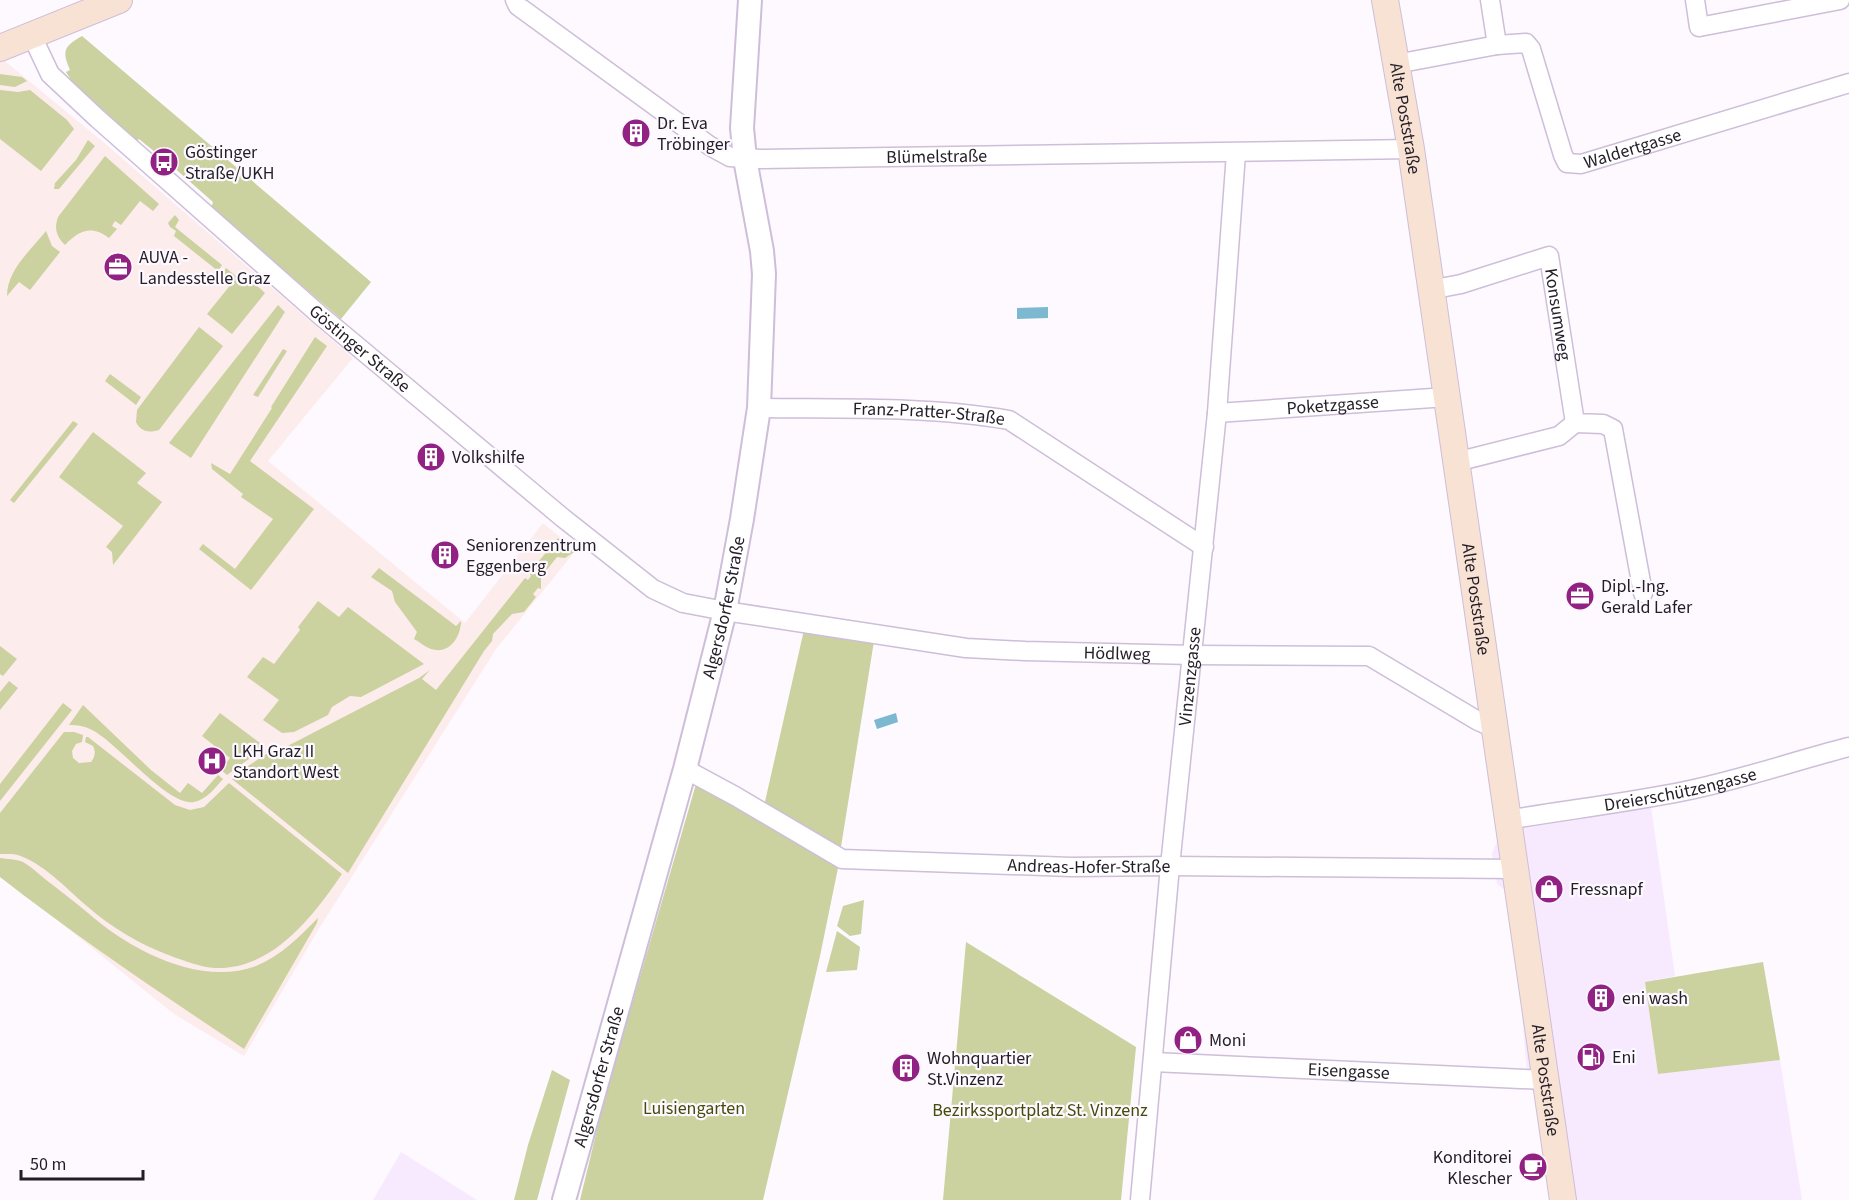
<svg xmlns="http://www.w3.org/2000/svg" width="1849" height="1200" font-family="'Source Sans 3',sans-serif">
	<rect width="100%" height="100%" fill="#fdf9ff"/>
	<g fill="#f7eaff">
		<path d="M1651,807L1675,976L1645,982L1658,1074L1780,1060L1802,1200H1552L1535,1094L1528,1085L1520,991L1506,891L1497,884L1492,853L1507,820L1529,816L1533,825Z"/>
		<path d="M401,1152L477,1200H373Z"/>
	</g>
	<path fill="#fdecec" d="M0,57L108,146L353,358L268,461L465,623L543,523L576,550L496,649L320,927L244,1056L174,1014L0,874Z"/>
	<g fill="#cbd19f">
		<path d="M82,36L371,282L341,319L211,208L213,202L171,165L173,162L164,154L161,157L139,139L135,143L75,86L66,72L70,70C61,50 65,46 82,36Z"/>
		<path d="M0,74L22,77L27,81L15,87L0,85Z"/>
		<path d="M0,90L18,92L30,90L67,120L74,129L41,171L0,139Z"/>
		<path d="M88,140L95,146L59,189H54L55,183L76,160Z"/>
		<path d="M105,156L159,204L153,211L140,201L121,225L115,221L112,226L117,229L109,238C92,225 79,230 65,245C56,236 54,228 58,217Z"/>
		<path d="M175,215L179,220L175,227L222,265L218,271L174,236L176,231L170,227L168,223Z"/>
		<path d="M46,231L52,246L60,252L30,290L19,282L7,296C7,270 31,250 46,231Z"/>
		<path d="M226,268L236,276L243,273L265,293L232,334L207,314L232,283L221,275Z"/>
		<path d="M278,305L285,312L191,458L169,443Z"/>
		<path d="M199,327L223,346L159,430C149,433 141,432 136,422L137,410Z"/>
		<path d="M315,337L327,346L250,461L314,509L251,590L199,549L203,544L235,569L273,519L241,497L243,494L212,469L211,463L230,474L272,408L271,407Z"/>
		<path d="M283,349L287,351L258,397L253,395Z"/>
		<path d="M110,374L141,397L136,405L105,381Z"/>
		<path d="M73,421L78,424L14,503L10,500Z"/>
		<path d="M93,432L146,473L137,483L162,502L113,565L112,552L106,547L123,526L59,477Z"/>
		<path d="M558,538L574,552L565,558L557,557L541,577V589L538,588L533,594L536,597L524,612L512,614L493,634L492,641L484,651L348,873L232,779L245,768L271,751L276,752L419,678L430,670L422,679L436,690L525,578L528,580L531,576L529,573Z"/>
		<path d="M379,568L456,626L461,621C461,636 450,655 431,649C425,647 420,642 414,639L417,632L395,602L392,591L371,577Z"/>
		<path d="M318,601L339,617L348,607L424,664L361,697L350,696L332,707L328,715L294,732L282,733L263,720L279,700L247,677L263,657L274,664L300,630L298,627Z"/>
		<path d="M804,630L874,641L840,853L764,806Z"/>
		<path d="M0,646L17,659L3,676L0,674Z"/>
		<path d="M9,681L18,688L0,710V692Z"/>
		<path d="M63,703L72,710L0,801V784Z"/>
		<path d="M83,705L151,770L180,793L188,783L202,793L218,775L223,779C215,788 206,800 194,802C168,807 117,742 92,730C85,726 77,725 69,725Z"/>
		<path d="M220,713L264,746L261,750L227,775L221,770L230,758L202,736Z"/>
		<path d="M64,732H74L83,735L82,742L76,744L72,751L73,758L79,763L91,762C95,757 96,752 93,746L85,742L86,737H88L175,805L190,810L204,807L229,783L342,874C313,916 273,970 215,968C200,967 185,961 171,956C141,945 112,928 88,907C68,890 47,867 23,857C16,853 7,854 0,854V813Z"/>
		<path d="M696,784L839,863L820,956L763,1200H580L604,1101Z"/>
		<path d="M0,858C7,859 16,859 23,862C30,866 38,873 45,879C59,890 74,901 88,913C130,950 200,987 256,966C281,956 300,936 318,918L317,923L244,1049C162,994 78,938 0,877Z"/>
		<path d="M864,900L861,934L850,936L837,926L843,906Z"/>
		<path d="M837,931L860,947L857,970L826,972Z"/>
		<path d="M966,942L1136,1047L1121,1200H943Z"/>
		<path d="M1763,962L1780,1060L1658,1074L1645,982Z"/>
		<path d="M552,1070L570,1080L537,1200H514L528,1145Z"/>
	</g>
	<g fill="#7cb9d1">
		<path d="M1048,307V318L1017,319V308Z"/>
		<path d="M896,713L898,722L877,729L874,720Z"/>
	</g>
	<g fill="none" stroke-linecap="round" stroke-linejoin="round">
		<g stroke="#cebed9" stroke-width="21">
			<g id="minor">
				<path id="s1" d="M515,0L518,6L710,146L730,157L760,159L1411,149"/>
				<path d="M1490,0L1497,45"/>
				<path d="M1695,0L1699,27L1840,0"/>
				<path id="s2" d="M32,36L50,74L98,119L321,316L563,518L653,589L683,603L725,611L966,648L1025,651L1193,655L1369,656L1478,721L1494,728"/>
				<path id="s3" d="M1396,64L1497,45L1526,43L1531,49L1563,155L1567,163L1581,164L1849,83"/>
				<path id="s4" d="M1430,290L1461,284L1549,256L1575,423L1603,424L1613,429L1643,593"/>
				<path id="s5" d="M759,408C841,409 929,406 1009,420L1204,547"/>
				<path id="s6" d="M1217,413L1447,397"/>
				<path d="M1456,462L1559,436L1575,423"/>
				<path id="s7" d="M685,769L735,796L842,859L1071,867L1170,866L1515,869"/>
				<path id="s8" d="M1507,820C1566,810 1626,803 1685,791C1740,780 1794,761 1849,747"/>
				<path id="s9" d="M1153,1062L1545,1080"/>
				<path id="s10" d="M1140,1200L1170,866L1217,413L1236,153"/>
			</g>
		</g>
		<g stroke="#cebed9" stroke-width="26">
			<g id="tertiary">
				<path id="s11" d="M564,1200L685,769L725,611L742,519L759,408L764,274L762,251L745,159L742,128L750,0"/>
			</g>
		</g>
		<g stroke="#cebed9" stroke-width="28">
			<g id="secondary">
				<path id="s12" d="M1385,0L1411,149L1563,1200"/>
				<path d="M0,48L119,0"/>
			</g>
		</g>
		<use href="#minor" stroke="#fff" stroke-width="18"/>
		<use href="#tertiary" stroke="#fff" stroke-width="22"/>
		<use href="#secondary" stroke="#f8e2d4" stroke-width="26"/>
	</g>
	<defs>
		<g id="building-disc" transform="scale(1.5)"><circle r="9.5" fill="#912283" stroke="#fdf9ff"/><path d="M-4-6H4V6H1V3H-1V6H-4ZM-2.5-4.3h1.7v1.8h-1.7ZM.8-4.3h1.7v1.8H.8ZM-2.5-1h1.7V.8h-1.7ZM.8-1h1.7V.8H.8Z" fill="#fff"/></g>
		<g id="bus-disc" transform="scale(1.5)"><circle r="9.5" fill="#912283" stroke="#fdf9ff"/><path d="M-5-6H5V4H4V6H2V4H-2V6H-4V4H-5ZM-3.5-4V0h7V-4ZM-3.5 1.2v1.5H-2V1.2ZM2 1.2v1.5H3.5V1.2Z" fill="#fff"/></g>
		<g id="office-disc" transform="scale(1.5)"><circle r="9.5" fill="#912283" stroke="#fdf9ff"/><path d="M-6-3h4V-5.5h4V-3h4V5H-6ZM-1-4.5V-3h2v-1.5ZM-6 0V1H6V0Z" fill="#fff"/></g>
		<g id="hospital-disc" transform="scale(1.5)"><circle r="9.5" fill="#912283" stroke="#fdf9ff"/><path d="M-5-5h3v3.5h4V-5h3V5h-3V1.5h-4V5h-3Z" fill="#fff"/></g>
		<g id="shop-disc" transform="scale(1.5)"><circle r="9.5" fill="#912283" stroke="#fdf9ff"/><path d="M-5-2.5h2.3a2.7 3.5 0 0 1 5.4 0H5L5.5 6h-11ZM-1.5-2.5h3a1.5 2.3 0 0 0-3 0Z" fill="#fff"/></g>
		<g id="fuel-disc" transform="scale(1.5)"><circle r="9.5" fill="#912283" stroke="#fdf9ff"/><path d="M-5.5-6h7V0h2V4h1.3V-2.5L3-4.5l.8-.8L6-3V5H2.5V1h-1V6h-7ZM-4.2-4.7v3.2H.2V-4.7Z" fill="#fff"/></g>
		<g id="cafe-disc" transform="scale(1.5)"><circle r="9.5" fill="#912283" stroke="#fdf9ff"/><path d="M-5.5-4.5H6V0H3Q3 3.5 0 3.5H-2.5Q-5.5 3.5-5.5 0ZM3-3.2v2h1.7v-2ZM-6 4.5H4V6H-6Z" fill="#fff"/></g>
	</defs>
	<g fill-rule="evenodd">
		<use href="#building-disc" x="636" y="133"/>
		<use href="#bus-disc" x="164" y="162"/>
		<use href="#office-disc" x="118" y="267"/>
		<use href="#building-disc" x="431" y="457"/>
		<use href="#building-disc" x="445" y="555"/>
		<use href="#office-disc" x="1580" y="596"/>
		<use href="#hospital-disc" x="212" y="761"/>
		<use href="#shop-disc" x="1549" y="889"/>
		<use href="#building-disc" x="1601" y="998"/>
		<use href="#shop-disc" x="1188" y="1040"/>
		<use href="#fuel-disc" x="1591" y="1057"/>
		<use href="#building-disc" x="906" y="1068"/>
		<use href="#cafe-disc" x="1533" y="1167"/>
	</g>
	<g text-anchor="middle" stroke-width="4.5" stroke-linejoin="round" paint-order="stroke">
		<g font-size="18" fill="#231d27" stroke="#fdf9ff">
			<text dy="6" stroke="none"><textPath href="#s12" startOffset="120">Alte Poststraße</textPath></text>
			<text dy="6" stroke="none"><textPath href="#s3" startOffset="327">Waldertgasse</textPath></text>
			<text dy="6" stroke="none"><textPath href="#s1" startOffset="474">Blümelstraße</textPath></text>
			<text dy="6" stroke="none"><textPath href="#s4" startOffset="183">Konsumweg</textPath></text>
			<text dy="6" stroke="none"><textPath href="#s2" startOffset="456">Göstinger Straße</textPath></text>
			<text dy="6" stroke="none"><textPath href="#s6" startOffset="116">Poketzgasse</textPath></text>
			<text dy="6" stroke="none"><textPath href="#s5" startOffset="170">Franz-Pratter-Straße</textPath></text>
			<text dy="6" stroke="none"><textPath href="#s12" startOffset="606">Alte Poststraße</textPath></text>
			<text dy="6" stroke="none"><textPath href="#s11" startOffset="614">Algersdorfer Straße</textPath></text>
			<text dy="6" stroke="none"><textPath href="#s2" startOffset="1306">Hödlweg</textPath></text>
			<text dy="6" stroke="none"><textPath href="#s10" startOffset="526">Vinzenzgasse</textPath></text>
			<text dy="6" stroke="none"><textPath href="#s8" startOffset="176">Dreierschützengasse</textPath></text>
			<text dy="6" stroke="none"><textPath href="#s7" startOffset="428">Andreas-Hofer-Straße</textPath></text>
			<text dy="6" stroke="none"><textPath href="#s9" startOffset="196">Eisengasse</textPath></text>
			<text dy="6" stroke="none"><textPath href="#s11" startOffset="128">Algersdorfer Straße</textPath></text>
			<text dy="6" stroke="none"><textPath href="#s12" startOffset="1092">Alte Poststraße</textPath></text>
		</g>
		<g font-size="18" fill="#231d27" stroke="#fdf9ff" text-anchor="start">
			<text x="657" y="129">Dr. Eva<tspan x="657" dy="21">Tröbinger</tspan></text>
			<text x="185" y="158">Göstinger<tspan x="185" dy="21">Straße/UKH</tspan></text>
			<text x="139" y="263">AUVA -<tspan x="139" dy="21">Landesstelle Graz</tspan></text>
			<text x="452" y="463">Volkshilfe</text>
			<text x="466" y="551">Seniorenzentrum<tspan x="466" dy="21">Eggenberg</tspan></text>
			<text x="1601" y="592">Dipl.-Ing.<tspan x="1601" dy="21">Gerald Lafer</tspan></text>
			<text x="233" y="757">LKH Graz II<tspan x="233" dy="21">Standort West</tspan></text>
			<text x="1570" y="895">Fressnapf</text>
			<text x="1622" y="1004">eni wash</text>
			<text x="1209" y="1046">Moni</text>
			<text x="1612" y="1063">Eni</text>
			<text x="927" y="1064">Wohnquartier<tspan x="927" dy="21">St.Vinzenz</tspan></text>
			<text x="1512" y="1163" text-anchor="end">Konditorei<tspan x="1512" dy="21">Klescher</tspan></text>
		</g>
		<g font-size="18" fill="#464a0b" stroke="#fdf9ff">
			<text x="694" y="1114">Luisiengarten</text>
			<text x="1040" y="1116">Bezirkssportplatz St. Vinzenz</text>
		</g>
	</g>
	<path d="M21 1170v9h122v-9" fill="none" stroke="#231d27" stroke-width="3"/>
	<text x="30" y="1170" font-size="18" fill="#231d27" stroke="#fdf9ff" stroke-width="4.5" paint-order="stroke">50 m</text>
</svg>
